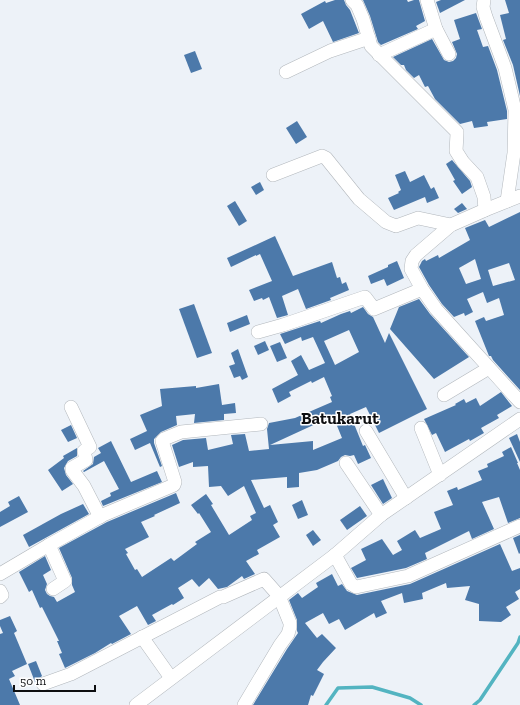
<svg xmlns="http://www.w3.org/2000/svg" width="520" height="705" font-family="'Zilla Slab',serif">
	<rect width="100%" height="100%" fill="#edf2f8"/>
	<g fill="none" stroke-linecap="round" stroke-linejoin="round">
		<g stroke="#53b4c1" stroke-width="3.5">
			<path d="M326,705L338,688L372,687L410,698L421,705"/>
			<path d="M474,705L480,700L518,643L520,637"/>
		</g>
	</g>
	<g fill="#4c79aa" fill-rule="evenodd">
		<path d="M335,0H344L346,5L350,10L359,33L333,42L323,21L309,29L301,14L325,1L326,3Z"/>
		<path d="M363,0H407L408,2L414,0H419L425,21L416,26L418,29L381,45L378,42L370,16Z"/>
		<path d="M441,0H465L440,13L436,2Z"/>
		<path d="M505,0H520V96L513,65L503,40L506,39L500,15L509,13Z"/>
		<path d="M476,13L482,29L477,30L483,47L488,46L497,70L507,111V119L487,122L488,126L474,128L472,121L460,124L435,99L428,86L425,87L419,75L414,78L406,70L404,65H401L393,57L432,39L444,60L449,62L453,61L456,58L457,54L452,42L460,39L454,20Z"/>
		<path d="M195,51L202,69L191,73L184,55Z"/>
		<path d="M297,121L307,137L296,144L286,128Z"/>
		<path d="M452,160L470,181L472,187L462,194L453,181L455,180L446,164Z"/>
		<path d="M405,171L410,182L424,175L431,189L434,187L439,198L427,203L425,197L394,210L388,198L399,193L398,192L401,190L395,175Z"/>
		<path d="M260,182L264,190L256,195L251,187Z"/>
		<path d="M235,201L247,221L239,226L227,206Z"/>
		<path d="M462,203L467,209L458,213L454,209Z"/>
		<path d="M520,212V390L493,360L491,356H489L475,321L484,317L486,321L504,315L499,298L487,303L483,292L467,299L473,312L465,316L464,313L454,317L442,304L429,285L419,267L422,261L425,259L426,261L438,255L439,258L470,240L465,228L485,220L489,227ZM475,259L481,279L466,284L459,268ZM509,263L515,280L493,286L488,270Z"/>
		<path d="M275,236L293,276L332,262L337,278L340,277L342,284L346,282L349,290L330,298L331,300L306,309L298,289L282,296L288,315L277,318L269,297L263,300L262,298L254,301L249,290L272,281L260,254L256,256V255L231,267L227,258Z"/>
		<path d="M397,261L404,278L387,286L384,279L371,284L368,276L388,267V265Z"/>
		<path d="M419,299L430,314L469,357L434,379L390,329L399,307Z"/>
		<path d="M194,304L212,353L197,358L179,309Z"/>
		<path d="M363,307L368,314L373,317L385,343L389,333L427,409L379,433L366,407L350,414L363,446L365,445L371,458L358,464L354,455L350,456L345,455L341,457L338,461L317,470L299,473V487L287,488V477L251,480L264,508L270,505L278,522L273,525L280,537L257,550L259,554L246,561L255,574L244,579L242,576L227,587L218,589L209,578L199,587L192,579L178,588L184,598L173,605L172,604L152,615L156,621L148,625L137,606L119,616L131,634L112,644L111,643L95,653L65,668L59,654L62,653L57,641H59L42,607L40,608L32,590L29,592L19,572L45,556L51,570L43,575L47,584L45,590L47,594L50,596L54,597L57,602L75,592L72,585V578L59,548L107,522L176,493L180,503L154,515L155,516L141,522L149,537L125,549L128,553L126,554L135,570L137,569L142,577L171,558L174,561L197,544L195,542L211,532L199,513L198,514L191,505L206,494L213,504L211,505L229,535L252,520L250,516L256,513L244,486L228,496L221,486L209,487L208,466L193,467V462L179,467L172,445L183,440L206,438L208,450L233,444L231,435L245,434L249,451L269,449L267,429L269,423L295,418L332,402L330,397L332,396L324,377L312,383L311,381L289,392L291,396L278,403L272,389L298,375L291,361L301,355L309,370L325,363L313,337L302,341L301,337L285,344L280,334L320,321L321,323L341,314L350,311L351,313ZM349,330L359,352L335,365L324,341ZM333,416L342,438L313,450V441L270,445Z"/>
		<path d="M247,315L250,324L230,332L227,323Z"/>
		<path d="M265,341L269,350L258,355L254,346Z"/>
		<path d="M280,342L287,358L277,362L270,346Z"/>
		<path d="M238,349L248,377L242,380L240,376L234,378L229,366L235,364L231,353Z"/>
		<path d="M219,384L222,405L235,403L236,413L224,414V420L194,423L195,414L176,416L177,425L161,432L154,439V443L162,466L160,467L150,443L135,450L130,439L147,431L140,415L162,406L160,389L196,386V388Z"/>
		<path d="M501,392L512,406L497,415L499,418L481,428L484,433L470,441L469,439L445,452L436,433L432,435L424,419L456,405L455,404L464,399L466,403L476,398L480,406Z"/>
		<path d="M71,425L77,438L68,442L61,430Z"/>
		<path d="M517,434L520,442V462L509,438Z"/>
		<path d="M111,441L131,482L157,471L162,482L103,506L101,501L111,496L110,493L119,489L104,461L84,472L83,471L93,464L94,457L101,453L98,448Z"/>
		<path d="M511,447L518,463H517L520,470V518L508,523L499,497L482,502L494,529L472,539L469,531L425,553L427,559L406,568L357,578L351,568L366,560L361,549L382,539L393,555L402,550L397,541L415,530L420,538L441,529L434,512L453,505L447,491L457,487L458,490L482,480L478,471L488,467L487,464L504,456L502,452Z"/>
		<path d="M77,448V456L68,461L64,468L66,475L73,484L62,491L48,470L64,458L63,456Z"/>
		<path d="M383,479L392,498L383,504L371,485Z"/>
		<path d="M19,496L28,512L0,527V512L10,506L8,502Z"/>
		<path d="M302,500L308,515L298,519L292,505Z"/>
		<path d="M83,504L89,514L29,547L23,535L61,514Z"/>
		<path d="M360,506L367,516L347,530L340,520Z"/>
		<path d="M313,530L321,540L313,546L306,535Z"/>
		<path d="M520,535V553L519,554L513,538Z"/>
		<path d="M500,544L512,571L520,568V589L515,592L519,599L506,607L511,615L501,622L479,621V604L465,600L470,586L447,588L446,583L422,593L423,599L404,603L402,593L381,601L387,613L376,618L374,613L345,630L339,619L329,624L323,613L305,623L317,638L322,634L336,648L323,662L317,670L324,674L313,696L311,695L308,705H253L287,649L298,633L297,631V620L289,600L298,593L302,598L318,587L316,583L332,574L338,586L342,584L347,591L357,595L410,584Z"/>
		<path d="M10,616L17,631L14,633L27,664L12,671L15,676L9,679L20,705H0V634L3,633L0,626V620Z"/>
		<path d="M36,661L42,676L35,682L28,664Z"/>
	</g>
	<g fill="none" stroke-linecap="round" stroke-linejoin="round">
		<g stroke="#b2b7bc" stroke-width="14">
			<g id="minor">
				<path d="M352,0L357,5L363,19L371,46L457,132V134L456,151L463,162L477,177L484,197L485,210"/>
				<path d="M427,0L436,29L449,54"/>
				<path d="M484,0L483,7L486,17L505,68L515,110L514,153L507,201"/>
				<path d="M379,55L436,29"/>
				<path d="M286,72L330,51L369,38"/>
				<path d="M273,175L322,156L326,158L359,199L386,222L396,226L418,218L451,225"/>
				<path d="M520,196L485,210L451,225L416,255L412,261L411,269L422,289L436,309L520,402"/>
				<path d="M258,332L283,325L365,297L374,309L422,289"/>
				<path d="M444,395L489,368"/>
				<path d="M71,407L90,447L84,451L86,460L72,468V470L84,486L100,517"/>
				<path d="M421,428L440,475"/>
				<path d="M366,431L406,498"/>
				<path d="M346,463L381,515"/>
				<path d="M49,545L65,581L53,589"/>
				<path d="M335,555L351,584L356,587L408,576L520,526"/>
				<path d="M0,574L49,545L103,515L174,485L175,482L162,441L164,439L181,432L261,424"/>
				<path d="M0,591L2,595L0,597"/>
				<path d="M142,637L171,678"/>
				<path d="M43,684L71,674L220,597H223L264,579L279,596L290,623V627L288,634L280,645L244,705"/>
				<path d="M136,705L335,555L381,515L520,419"/>
			</g>
		</g>
		<use href="#minor" stroke="#fff" stroke-width="13"/>
	</g>
	<g text-anchor="middle" stroke-width="3" stroke-linejoin="round" paint-order="stroke">
		<g font-size="17" font-weight="bold" fill="#0d0e10" stroke="#fefefe">
			<text x="340" y="424">Batukarut</text>
		</g>
	</g>
	<path d="M14 685v6h81v-6" fill="none" stroke="#0d0e10" stroke-width="2"/>
	<text x="20" y="685" font-size="12" fill="#0d0e10" stroke="#fefefe" stroke-width="3" paint-order="stroke">50 m</text>
</svg>
